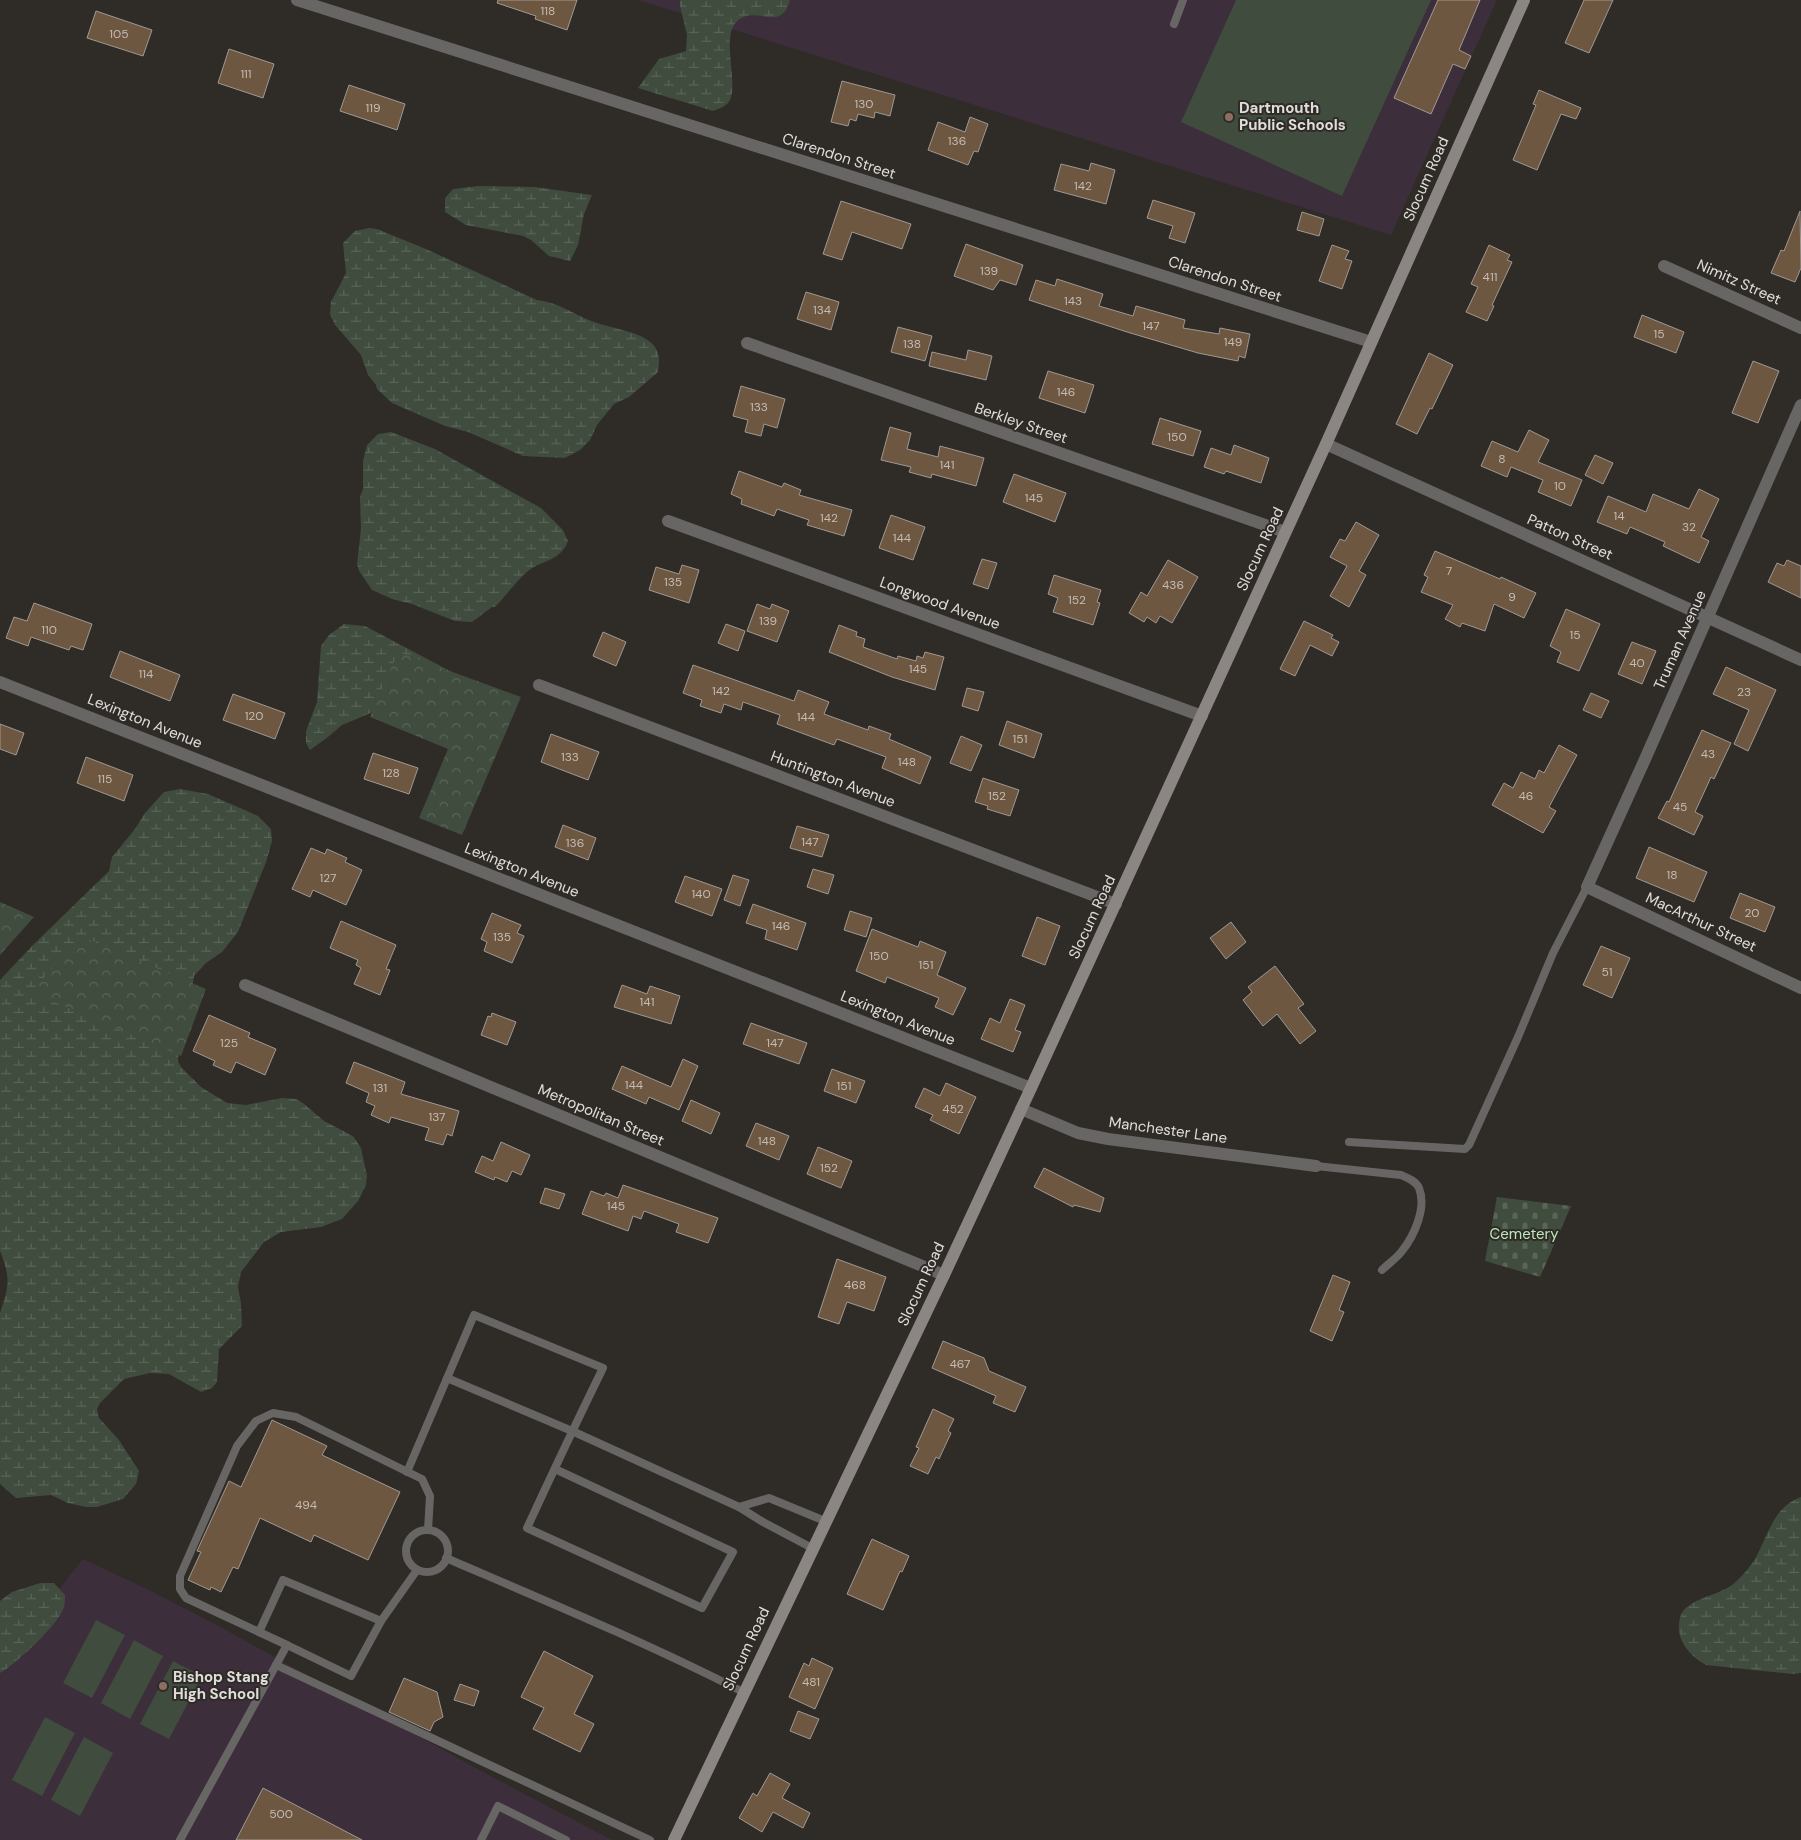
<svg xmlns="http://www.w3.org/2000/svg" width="1801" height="1840" font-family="'DM Sans',sans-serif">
	<defs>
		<pattern id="wetland-marsh" width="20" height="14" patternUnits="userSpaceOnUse" patternTransform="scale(1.25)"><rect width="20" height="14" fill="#3f4c3e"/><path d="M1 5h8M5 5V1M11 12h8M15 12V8" fill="none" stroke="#5a6559"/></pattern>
		<pattern id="cemetery-stones" width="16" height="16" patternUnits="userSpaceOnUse" patternTransform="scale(1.25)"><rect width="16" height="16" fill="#3f4c3e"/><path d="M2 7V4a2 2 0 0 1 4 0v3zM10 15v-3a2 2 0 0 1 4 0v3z" fill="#5a6559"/></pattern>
		<pattern id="park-crowns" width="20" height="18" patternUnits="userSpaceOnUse" patternTransform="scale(1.25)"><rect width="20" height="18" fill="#3f4c3e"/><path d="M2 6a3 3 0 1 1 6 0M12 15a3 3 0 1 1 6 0" fill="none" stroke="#5a6559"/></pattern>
	</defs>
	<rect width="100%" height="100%" fill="#2f2b27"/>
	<g fill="#3c2e3b">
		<path d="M638,0H1497L1391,235Z"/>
		<path d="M83,1559L145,1588L215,1624L485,1773L612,1840H0V1663Z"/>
	</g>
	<g fill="url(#wetland-marsh)">
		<path d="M680,0H790C781,36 752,0 734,25C722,44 741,92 727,104C723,108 717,109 713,111L638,88L659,59L686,51L687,35L680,6Z"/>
		<path d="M478,186L535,187L592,195L584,214L578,245L570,261L549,256L531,240L523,236L466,225L445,212V198L453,189Z"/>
		<path d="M369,228L377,229L426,249L537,300C558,302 575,315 594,322C610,328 636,331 649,341C660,349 660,360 658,372L629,397L614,404L597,425L590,440L580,450L565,458L523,456L468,432L445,426L392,403L377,389L376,385L368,375L361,355L335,325L330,314L331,302L346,273L343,243L355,231Z"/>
		<path d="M391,432L435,449L541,508L563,530L568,541C561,561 542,560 528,571C516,581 506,596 495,607H492L472,622L455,621L412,604L392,599L372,590L359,571L357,564L361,529L360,497L363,489V461L367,445L378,434Z"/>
		<path d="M344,624L365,626L452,672L385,707L342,725L328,737L310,750L306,743V731L317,702L321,646L329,635Z"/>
		<path d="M180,789L208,794L258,816L271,829L272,841L266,862L238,932L222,952L206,963L194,976L187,1026L179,1046L178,1061L181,1067L201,1087L227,1103L246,1105L282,1098L296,1099L303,1103L324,1121L353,1136L361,1148L367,1176L366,1185L358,1201L342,1219L321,1227L281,1232L264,1242L241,1272L238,1287L241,1303L242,1326L219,1349L217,1382L212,1388L201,1392L169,1374L150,1373L124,1379L100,1403L97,1409L99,1418L119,1440L139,1471L136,1484L123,1499L97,1507H86L68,1503L51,1495L16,1498L0,1484V1313C9,1286 11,1279 0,1251V980L33,945L109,871L112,857L135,829L145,813L164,792Z"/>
		<path d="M1801,1497V1673L1793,1674L1706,1665C1688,1655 1673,1637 1681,1615C1687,1599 1719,1595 1732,1585C1740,1579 1750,1567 1755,1559C1768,1536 1773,1507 1801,1497Z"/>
		<path d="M40,1583H54L65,1595C65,1599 65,1603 64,1607C60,1623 15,1665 0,1673V1601L12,1592Z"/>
	</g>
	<path fill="url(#cemetery-stones)" d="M1497,1197L1571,1206L1540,1277L1485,1261Z"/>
	<g fill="url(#park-crowns)">
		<path d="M398,652L521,697L462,835L419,818L448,749L370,717Z"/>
		<path d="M0,902L34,917L0,955Z"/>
		<path d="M81,936L206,989L181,1056L31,992Z"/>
	</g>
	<g fill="#3f4c3e">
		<path d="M1236,0H1431L1342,196L1181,122Z"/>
		<path d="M96,1620L125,1635L92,1698L63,1683Z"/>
		<path d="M134,1640L163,1656L130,1719L101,1703Z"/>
		<path d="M173,1661L202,1676L169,1739L140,1724Z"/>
		<path d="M45,1717L75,1733L42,1796L12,1780Z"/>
		<path d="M84,1737L113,1753L80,1816L51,1800Z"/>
	</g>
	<g fill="#6e5741" stroke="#9f9994">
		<path d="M498,0H577L567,30L535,19L536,16L497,3Z"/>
		<path d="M1438,0H1480L1459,50L1471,56L1465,69L1453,64L1431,114L1394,98Z"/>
		<path d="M1584,0H1613L1589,53L1565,43Z"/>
		<path d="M96,11L152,30L143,56L87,38Z"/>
		<path d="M229,49L274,64L263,98L218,83Z"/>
		<path d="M842,81L895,95L890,116L875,112L874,118L858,114L856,121L850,119L848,126L831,122Z"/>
		<path d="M349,85L405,104L397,130L340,111Z"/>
		<path d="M1539,90L1581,108L1576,119L1561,114L1537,170L1513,160L1536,105L1533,104Z"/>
		<path d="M970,117L988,124L978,152L974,151L968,165L928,150L938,122L965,132Z"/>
		<path d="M1091,163L1115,170L1106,204L1054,190L1061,164L1089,171Z"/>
		<path d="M1153,200L1195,213L1185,243L1169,238L1173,226L1147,218Z"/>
		<path d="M841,201L911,224L902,249L852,232L842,260L823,254Z"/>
		<path d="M1800,211L1801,268L1795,282L1771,273L1781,250L1784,251Z"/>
		<path d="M1302,212L1324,219L1319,236L1297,230Z"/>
		<path d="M966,244L1023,265L1016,285L1000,280L993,290L954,276Z"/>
		<path d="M1332,245L1349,251L1345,259L1352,261L1342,289L1319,281Z"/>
		<path d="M1489,245L1510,255L1507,260L1512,262L1492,305L1494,306L1487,321L1466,312L1478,287L1471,284Z"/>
		<path d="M1057,279L1103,294L1099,306L1133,316L1136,306L1185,320L1183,328L1219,334L1220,328L1250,334L1245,358L1239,356L1238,361L1198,353L1127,332L1029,300L1036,280L1055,286Z"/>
		<path d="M806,292L839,302L831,330L797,319Z"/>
		<path d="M1642,315L1684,332L1676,353L1634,337Z"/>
		<path d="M898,327L932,336L925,361L891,352Z"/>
		<path d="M968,350L992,356L986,380L929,366L932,352L966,360Z"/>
		<path d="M1429,353L1453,365L1432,409L1430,408L1417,434L1396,424Z"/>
		<path d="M1753,361L1779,371L1758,423L1732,413Z"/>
		<path d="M1048,371L1094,385L1085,413L1039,398Z"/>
		<path d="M741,386L785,399L777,428L764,424L761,436L745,432L748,420L733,416Z"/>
		<path d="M1160,418L1201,431L1193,456L1152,444Z"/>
		<path d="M890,427L911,433L907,449L938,457L940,446L984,458L976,486L932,474L931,478L909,472L911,467L881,460Z"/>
		<path d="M1529,430L1549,440L1538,462L1582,480L1571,506L1538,492L1543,480L1511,467L1507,477L1481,466L1492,441L1518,452Z"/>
		<path d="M1234,445L1269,458L1261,483L1226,471L1224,474L1204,467L1211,448L1231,455Z"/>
		<path d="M1595,455L1613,463L1603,484L1585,475Z"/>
		<path d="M739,471L782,487L784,483L801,490L799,495L852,510L844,536L807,525L809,520L777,509L774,516L741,504L742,499L731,494Z"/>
		<path d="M1014,474L1066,493L1055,522L1003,502Z"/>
		<path d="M1699,489L1719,499L1701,537L1709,541L1699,563L1663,546L1665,542L1630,527L1627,534L1597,522L1608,496L1646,512L1653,494L1689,509Z"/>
		<path d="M891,515L925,527L913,560L879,548Z"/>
		<path d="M1356,522L1379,535L1359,571L1366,575L1349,607L1330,596L1347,566L1330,557L1340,539L1345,541Z"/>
		<path d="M1435,551L1500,579L1501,577L1536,593L1524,618L1494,604L1485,631L1462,623L1460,627L1445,619L1453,605L1421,592L1428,577L1424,575Z"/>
		<path d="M982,559L997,563L988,589L973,584Z"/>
		<path d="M1168,560L1198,577L1172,623L1160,616L1156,623L1147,617L1144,622L1129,613L1141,592L1147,596Z"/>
		<path d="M1787,560L1801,566V598L1768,582L1777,563L1784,566Z"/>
		<path d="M682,565L699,570L689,603L649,590L656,567L679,574Z"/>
		<path d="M1054,575L1101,590L1097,602L1100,603L1093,625L1053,612L1058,598L1048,594Z"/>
		<path d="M34,603L92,624L83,650L71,646L69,650L31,637L28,646L6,638L14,617L27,621Z"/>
		<path d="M757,604L770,609L772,604L789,611L777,642L747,631Z"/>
		<path d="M1566,609L1600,624L1579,671L1557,662L1561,652L1550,646Z"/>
		<path d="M1304,621L1333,635L1331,638L1339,642L1332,656L1310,645L1295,676L1280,669Z"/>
		<path d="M726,624L745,631L738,651L718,643Z"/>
		<path d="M839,625L857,632L856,636L865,639L863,647L897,659L898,656L916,661L917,656L923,658L925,652L944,657L935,690L892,677L829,652Z"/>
		<path d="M603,632L626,642L616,666L593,656Z"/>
		<path d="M1632,642L1656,651L1642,684L1618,674Z"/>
		<path d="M120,651L180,675L170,701L110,677Z"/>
		<path d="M693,665L794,701L798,690L829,702L824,714L868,730L869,726L891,734L889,739L931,757L920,784L882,768L886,757L837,739L834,745L777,724L780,715L743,702L741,710L724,704L721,713L700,706L702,700L683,693Z"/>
		<path d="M1726,667L1776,690L1748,751L1734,744L1749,710L1713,694Z"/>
		<path d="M967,688L984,692L978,711L962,706Z"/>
		<path d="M1591,693L1609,701L1601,718L1583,710Z"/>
		<path d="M233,694L285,713L275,739L223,720Z"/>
		<path d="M1007,721L1042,734L1034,758L999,745Z"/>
		<path d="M0,724L24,733L16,755L0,749Z"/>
		<path d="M1702,730L1731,743L1714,779L1711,777L1695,812L1703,816L1694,835L1658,818L1667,801L1669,802Z"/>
		<path d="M551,734L599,752L588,780L541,762Z"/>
		<path d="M961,736L982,745L971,771L950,763Z"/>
		<path d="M1559,745L1577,755L1549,807L1556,811L1543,833L1492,805L1504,783L1513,788L1521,772L1535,779L1539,770L1544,773Z"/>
		<path d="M373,753L418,768L409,794L364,779Z"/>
		<path d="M86,757L133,775L124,801L77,783Z"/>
		<path d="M983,778L1019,790L1010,816L987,809L988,806L975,802Z"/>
		<path d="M563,825L596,838L588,860L555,847Z"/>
		<path d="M797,826L829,835L822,857L790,848Z"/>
		<path d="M1649,847L1707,872L1694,902L1636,878Z"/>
		<path d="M311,848L325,854L327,849L347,858L345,862L362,870L346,905L313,890L310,897L292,889Z"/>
		<path d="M813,869L834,875L828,894L807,887Z"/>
		<path d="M733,875L749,880L740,906L724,900Z"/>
		<path d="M685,876L722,889L712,916L675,902Z"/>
		<path d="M1740,893L1775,907L1765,932L1730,918Z"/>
		<path d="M753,904L806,923L797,950L765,939L767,930L746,923Z"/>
		<path d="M850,911L872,918L866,937L844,930Z"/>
		<path d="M492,913L521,925L517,933L524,936L512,963L484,951L487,942L481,939Z"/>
		<path d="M1037,917L1060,926L1045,965L1022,956Z"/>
		<path d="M341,921L396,945L386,969L390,970L380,995L354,984L361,968L356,965L358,960L330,948Z"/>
		<path d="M1231,922L1246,942L1226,959L1210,938Z"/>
		<path d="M872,929L918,947L920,941L946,952L937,975L966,988L953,1015L935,1007L939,998L887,977L885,983L856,971Z"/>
		<path d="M1601,946L1630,958L1612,998L1583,985Z"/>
		<path d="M1275,966L1304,1004L1298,1008L1316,1031L1300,1044L1277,1014L1263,1026L1243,1000L1252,992L1248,987Z"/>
		<path d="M622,985L647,994L650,986L680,996L671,1024L614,1007Z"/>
		<path d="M1010,999L1025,1005L1015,1030L1021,1032L1013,1052L981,1039L990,1018L1000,1023Z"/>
		<path d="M492,1013L516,1022L507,1045L481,1035L488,1016L491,1017Z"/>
		<path d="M209,1015L250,1033L248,1037L276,1049L265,1075L236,1062L231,1073L213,1065L215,1061L193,1051Z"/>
		<path d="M751,1023L807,1043L799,1064L743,1044Z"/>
		<path d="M683,1059L698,1066L679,1110L649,1097L646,1104L612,1089L622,1066L671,1087Z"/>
		<path d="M354,1062L405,1082L401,1094L459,1111L452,1136L447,1134L443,1145L425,1140L429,1128L391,1117L389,1123L371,1115L375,1106L366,1102L369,1093L346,1083Z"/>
		<path d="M832,1069L865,1081L856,1103L824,1091Z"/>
		<path d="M946,1083L976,1097L959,1134L930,1120L933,1115L915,1107L924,1088L940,1096Z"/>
		<path d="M691,1100L720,1113L711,1134L682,1121Z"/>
		<path d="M756,1123L789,1136L779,1160L746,1146Z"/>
		<path d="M501,1142L530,1155L521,1175L512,1171L507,1182L495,1177L494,1180L475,1172L482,1156L493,1161Z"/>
		<path d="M818,1147L852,1161L841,1188L807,1174Z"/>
		<path d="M1044,1168L1104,1198L1100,1212L1074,1205L1073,1207L1034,1187Z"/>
		<path d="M623,1185L718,1218L708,1243L676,1232L679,1224L644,1211L641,1219L633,1216L628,1231L582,1214L591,1191L604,1196L606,1193L618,1198Z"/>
		<path d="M545,1188L565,1194L559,1209L540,1203Z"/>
		<path d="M837,1259L886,1277L874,1311L847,1302L839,1324L818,1317Z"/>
		<path d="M1333,1275L1350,1282L1339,1310L1344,1312L1332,1341L1310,1331Z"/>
		<path d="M943,1341L984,1358L989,1371L1026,1387L1015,1412L993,1403L996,1396L932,1368Z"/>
		<path d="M933,1409L954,1419L948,1431L951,1433L939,1459L936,1457L928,1474L910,1466L919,1448L916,1447Z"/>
		<path d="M272,1420L327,1446L322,1455L400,1492L368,1560L314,1535L311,1542L260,1518L238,1569L233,1567L221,1592L211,1587L210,1590L188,1580L201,1552L197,1551L229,1481L241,1487Z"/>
		<path d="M872,1539L909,1556L902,1572L900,1571L883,1610L847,1594Z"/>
		<path d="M544,1651L593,1676L574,1714L594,1724L580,1752L533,1729L544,1708L521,1697Z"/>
		<path d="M812,1658L833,1668L815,1709L789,1697L804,1663L809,1666Z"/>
		<path d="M404,1678L437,1692L443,1717L434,1722L430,1731L389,1712Z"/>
		<path d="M460,1684L479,1691L474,1706L454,1700Z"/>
		<path d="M798,1711L819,1719L810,1739L790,1731Z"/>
		<path d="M770,1773L790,1784L782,1798L810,1813L803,1828L773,1812L762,1832L739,1818L753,1793L757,1796Z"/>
		<path d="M263,1788L362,1840H236Z"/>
	</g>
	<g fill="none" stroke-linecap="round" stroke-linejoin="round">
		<g stroke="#686664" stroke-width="8">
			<path d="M1174,24L1183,0"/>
			<path d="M1349,1142L1465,1149L1469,1145L1518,1037L1553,953L1587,887"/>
			<path d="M1316,1166L1401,1175C1408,1178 1416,1181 1419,1188C1427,1208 1414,1236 1402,1251C1397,1258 1388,1264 1382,1270"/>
			<path d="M447,1378L572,1431L739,1507L763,1522L812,1548"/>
			<path d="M407,1472L474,1315L603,1368C577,1421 552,1474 527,1528L702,1608L733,1552L555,1469"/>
			<path d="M739,1507L769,1498L825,1521"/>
			<circle cx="427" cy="1551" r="21"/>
			<path d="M446,1558C546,1601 647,1643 743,1692"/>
			<path d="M259,1632L186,1598L180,1589V1576L237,1446L256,1421L273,1413L296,1417L422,1479L430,1496L428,1530"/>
			<path d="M287,1645L351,1676L381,1621"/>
			<path d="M276,1665L650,1840"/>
			<path d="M180,1840L287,1645L259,1632L283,1580L381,1621L417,1570"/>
			<path d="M481,1840L498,1806L566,1840"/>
		</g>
		<g stroke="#686664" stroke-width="12">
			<path d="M297,0L1371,342"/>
			<path d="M1664,266L1801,328"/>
			<path d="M747,343L1285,532"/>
			<path d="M1801,405L1646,757L1587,887L1801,988"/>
			<path d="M1326,444L1801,660"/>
			<path d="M668,521L1202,716"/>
			<path d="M0,682L1031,1088"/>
			<path d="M539,685L1116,904"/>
			<path d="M245,985L944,1275"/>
			<path d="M1021,1109L1078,1133L1108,1139L1316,1166"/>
		</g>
		<path stroke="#8b8684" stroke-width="12" d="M674,1840L944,1275L1031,1088L1326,444L1524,0"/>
	</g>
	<g fill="#8d6e63" stroke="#2f2b27" stroke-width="2">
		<circle cx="1229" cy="117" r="5"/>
		<circle cx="163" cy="1686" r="5"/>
	</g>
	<g text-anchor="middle" stroke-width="4" stroke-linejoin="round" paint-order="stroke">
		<g font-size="12" fill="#c4bcb4">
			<text x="548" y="15">118</text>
			<text x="119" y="38">105</text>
			<text x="246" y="78">111</text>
			<text x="864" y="108">130</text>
			<text x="373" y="112">119</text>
			<text x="957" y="145">136</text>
			<text x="1083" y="190">142</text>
			<text x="989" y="275">139</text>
			<text x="1490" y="281">411</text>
			<text x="1073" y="305">143</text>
			<text x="822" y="314">134</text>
			<text x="1151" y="330">147</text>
			<text x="1659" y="338">15</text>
			<text x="1233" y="346">149</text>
			<text x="912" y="348">138</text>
			<text x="1066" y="396">146</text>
			<text x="759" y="411">133</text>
			<text x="1177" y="441">150</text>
			<text x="1502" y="463">8</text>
			<text x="947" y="469">141</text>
			<text x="1560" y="490">10</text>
			<text x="1034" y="502">145</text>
			<text x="1619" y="520">14</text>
			<text x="829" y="522">142</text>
			<text x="1689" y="531">32</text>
			<text x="902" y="542">144</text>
			<text x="1449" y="575">7</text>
			<text x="673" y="586">135</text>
			<text x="1173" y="589">436</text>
			<text x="1512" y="601">9</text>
			<text x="1077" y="604">152</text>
			<text x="768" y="625">139</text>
			<text x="49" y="634">110</text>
			<text x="1575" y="639">15</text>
			<text x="1637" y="667">40</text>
			<text x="918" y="673">145</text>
			<text x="146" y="678">114</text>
			<text x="721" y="695">142</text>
			<text x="1744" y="696">23</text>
			<text x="254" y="720">120</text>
			<text x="806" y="721">144</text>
			<text x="1020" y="743">151</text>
			<text x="1708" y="758">43</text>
			<text x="570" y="761">133</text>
			<text x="907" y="766">148</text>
			<text x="391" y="777">128</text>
			<text x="105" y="783">115</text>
			<text x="997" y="800">152</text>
			<text x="1526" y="800">46</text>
			<text x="1680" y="811">45</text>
			<text x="810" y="846">147</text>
			<text x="575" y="847">136</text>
			<text x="1672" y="879">18</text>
			<text x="328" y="882">127</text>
			<text x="701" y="898">140</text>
			<text x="1752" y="917">20</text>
			<text x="781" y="930">146</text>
			<text x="502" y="941">135</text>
			<text x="879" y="960">150</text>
			<text x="926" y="969">151</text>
			<text x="1607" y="976">51</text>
			<text x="647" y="1006">141</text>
			<text x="229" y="1047">125</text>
			<text x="775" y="1047">147</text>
			<text x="634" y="1089">144</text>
			<text x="844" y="1090">151</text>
			<text x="380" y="1092">131</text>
			<text x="953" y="1113">452</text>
			<text x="437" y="1121">137</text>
			<text x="767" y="1145">148</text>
			<text x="829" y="1172">152</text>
			<text x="616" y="1210">145</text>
			<text x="855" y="1289">468</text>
			<text x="960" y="1368">467</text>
			<text x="306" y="1509">494</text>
			<text x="811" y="1686">481</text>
			<text x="281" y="1818">500</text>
		</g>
		<g font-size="15" font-weight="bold" fill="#e0dedb" stroke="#2f2b27" text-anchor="start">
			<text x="1239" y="113">Dartmouth<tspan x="1239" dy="17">Public Schools</tspan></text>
			<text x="173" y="1682">Bishop Stang<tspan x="173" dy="17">High School</tspan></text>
		</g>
		<g font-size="15" fill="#e0dedb" stroke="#2f2b27">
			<text transform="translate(839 156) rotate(18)" y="5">Clarendon Street</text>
			<text transform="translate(1426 179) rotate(-66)" y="5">Slocum Road</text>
			<text transform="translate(1225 279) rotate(18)" y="5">Clarendon Street</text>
			<text transform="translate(1739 282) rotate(24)" y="5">Nimitz Street</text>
			<text transform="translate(1021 423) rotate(19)" y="5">Berkley Street</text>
			<text transform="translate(1570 537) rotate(24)" y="5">Patton Street</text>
			<text transform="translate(1260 549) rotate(-65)" y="5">Slocum Road</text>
			<text transform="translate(940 603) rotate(20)" y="5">Longwood Avenue</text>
			<text transform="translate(1680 640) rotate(-66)" y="5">Truman Avenue</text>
			<text transform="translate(145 721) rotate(22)" y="5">Lexington Avenue</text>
			<text transform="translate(833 779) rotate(21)" y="5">Huntington Avenue</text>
			<text transform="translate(522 870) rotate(22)" y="5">Lexington Avenue</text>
			<text transform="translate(1092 917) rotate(-65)" y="5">Slocum Road</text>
			<text transform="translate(1701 922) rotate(25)" y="5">MacArthur Street</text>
			<text transform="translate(898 1018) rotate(22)" y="5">Lexington Avenue</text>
			<text transform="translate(601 1115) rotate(23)" y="5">Metropolitan Street</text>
			<text transform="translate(1168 1130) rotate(8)" y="5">Manchester Lane</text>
			<text transform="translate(921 1284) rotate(-65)" y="5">Slocum Road</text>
			<text transform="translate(746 1649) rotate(-65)" y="5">Slocum Road</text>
		</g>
		<g font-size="15" fill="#bde7b9" stroke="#2f2b27">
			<text x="1524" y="1239">Cemetery</text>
		</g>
	</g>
</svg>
